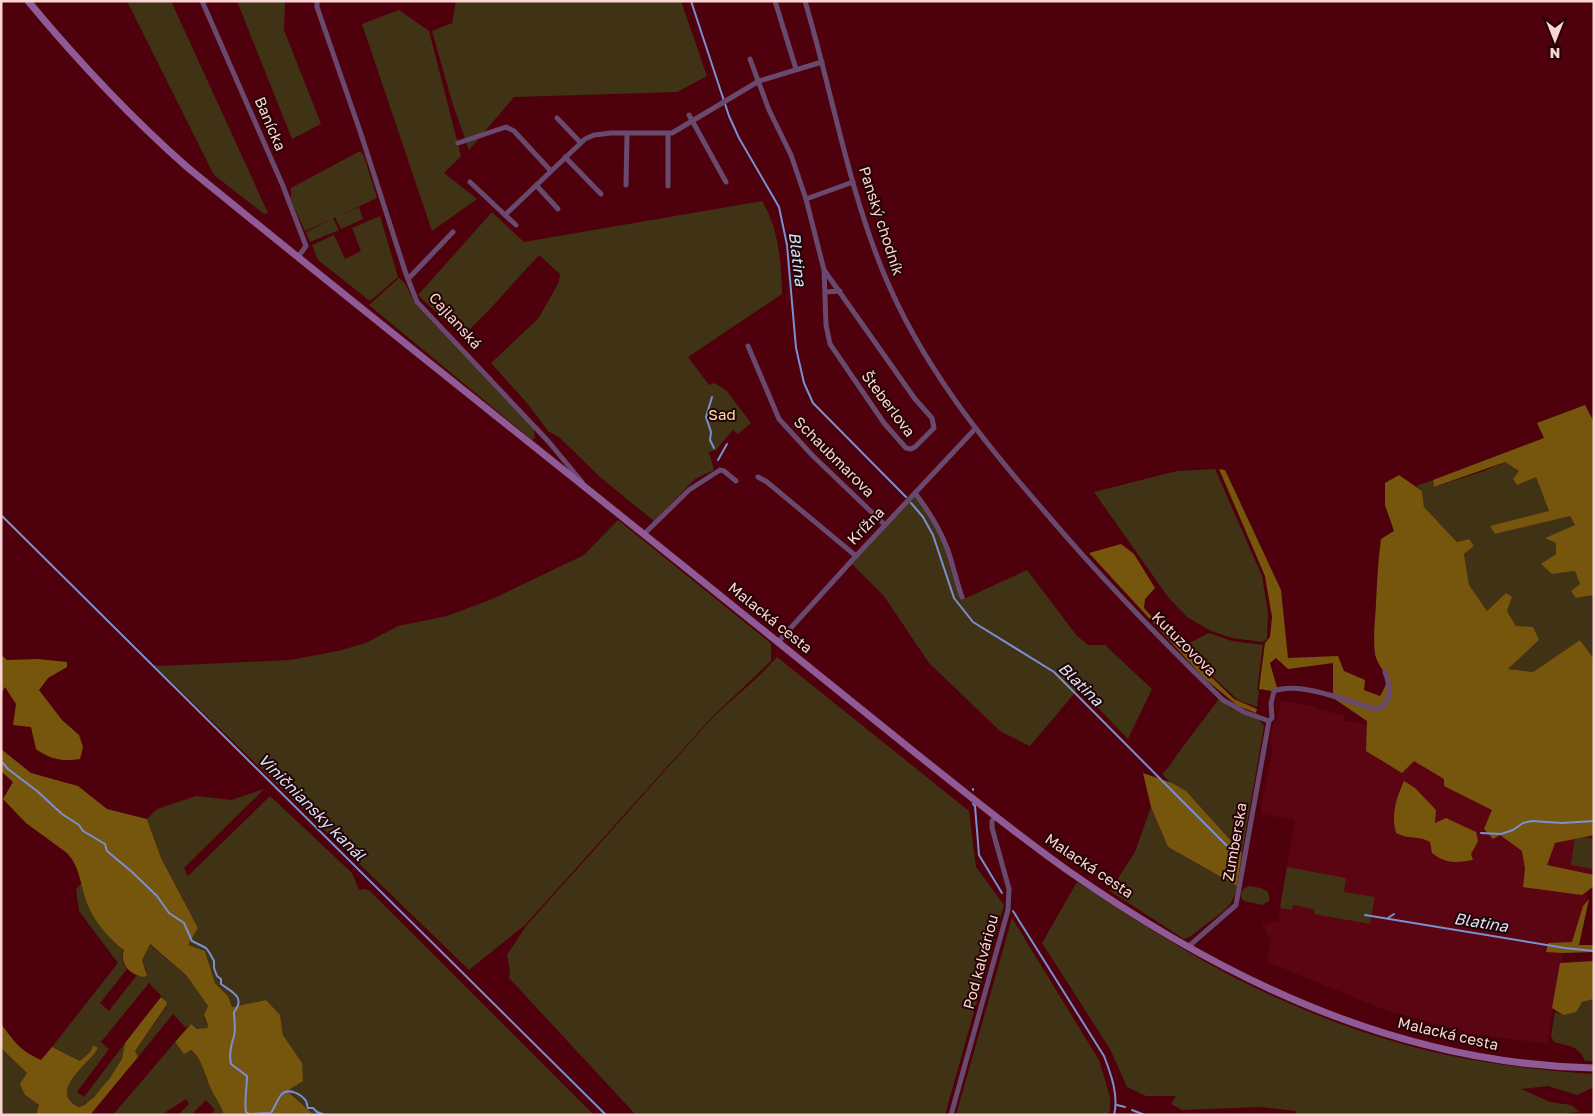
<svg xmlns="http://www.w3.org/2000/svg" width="1595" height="1116" font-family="'Golos Text',sans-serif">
	<rect width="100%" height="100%" fill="#4e010c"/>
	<path fill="#5b0512" d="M1281,701L1317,707L1319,710L1345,715L1344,721L1365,724L1399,750L1594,820V884H1590L1574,950L1565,948L1563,953L1547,1044L1468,1033L1388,1011L1267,962L1271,936L1266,935L1267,930L1262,929L1263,924L1269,925L1270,922L1278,923L1295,820L1260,814L1273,747L1270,741L1273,724L1278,719Z"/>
	<g fill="#403215">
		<path d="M127,1H171L268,213L264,214L214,175Z"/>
		<path d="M237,1H285L284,30L321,124L292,139Z"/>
		<path d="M456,1H681L707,76L677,92L514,97L469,150L453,105L432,31L452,23Z"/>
		<path d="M399,10L429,31L461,156L444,173L477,199L432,231L362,24Z"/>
		<path d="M360,151L364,156L377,198L338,216L359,207L363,219L341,229L335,217L333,218L339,230L310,242L306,232L332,219L305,231L291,200V188Z"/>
		<path d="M762,201C779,229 781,262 782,294L688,357L709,385L714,383L726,390L751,423L738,434L733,430L716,450L709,452L714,470L695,479L654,521L600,477L560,438L548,431L527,403L491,363L538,319L559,282L560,274L539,255L489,310L462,337L418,295L492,212L524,242Z"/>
		<path d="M380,216L398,277L370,301L318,260L312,245L334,235L345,259L361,251L352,228Z"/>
		<path d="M399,278L405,283L415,304L534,429L535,438L532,440L369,305Z"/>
		<path d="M1505,462L1519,471L1536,477L1550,511L1491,526L1495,534L1570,515L1575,525L1546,538L1556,543V554L1552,574L1575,571L1580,584L1576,598L1594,595V659L1580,640L1533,672L1508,669L1539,640L1533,628L1516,626L1507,611L1512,597L1487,611L1469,586L1464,554L1474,546L1469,539L1457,542L1424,507L1422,491L1416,486L1433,480L1434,487L1481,472Z"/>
		<path d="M1215,469L1262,576L1268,613L1267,639L1263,642L1232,638L1211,631L1187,617L1168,597L1094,492L1177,471Z"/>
		<path d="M914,493L936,523L962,597L966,598L1027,570L1077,636L1088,645H1105L1152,689L1128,739L1079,688L1030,746L1000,731L929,663L884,596L849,561Z"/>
		<path d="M618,520L768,641L771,644V661L711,718L525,925L469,970L154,665L161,666L290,660L338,651L366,643L398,626L447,616L490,600L584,555Z"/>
		<path d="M1209,633L1232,641L1263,645L1257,690H1259L1257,707L1238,700L1181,647Z"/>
		<path d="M777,657L969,811L976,867L1004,905L945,1115H636L509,978L510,971L507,955L526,926L712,718L760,675Z"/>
		<path d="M1219,699L1230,708L1259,720L1264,726L1242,853L1186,791L1172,784L1162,774C1170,767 1173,760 1179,752C1192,734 1206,717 1219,699Z"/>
		<path d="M264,789L184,868L188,876L270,796L352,873L359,890L365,889L370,891L594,1115H314L286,1091L302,1063L283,1035L280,1015L266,1000L232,1007L228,996L215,983L205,951L187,945L198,928L161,858L147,819L157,809L196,796L231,800Z"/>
		<path d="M1151,807L1168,847L1237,886C1234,908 1219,914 1204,926C1197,931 1193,936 1184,939L1110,891L1135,852Z"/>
		<path d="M1575,836L1594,839V869L1571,865Z"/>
		<path d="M1287,867L1346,878L1344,892L1375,897L1370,924L1314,914V909L1293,905L1292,910L1280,908Z"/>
		<path d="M1077,882C1125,913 1172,944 1222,971C1286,1005 1359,1034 1429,1051C1483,1064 1539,1070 1594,1074V1087L1577,1095L1548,1086L1521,1089L1550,1102L1571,1105L1580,1112L1567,1113V1115H1296V1111L1260,1107L1182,1110L1171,1104L1176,1096H1146L1127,1087L1110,1049L1042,943Z"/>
		<path d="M82,883L85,898L124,950C121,957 122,964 127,969L100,1003L109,1011L137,975L141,976L147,972L142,960L149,944L186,975L208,1006L204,1018L208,1025L207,1028C200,1032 196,1028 191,1024L186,1028L173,1014L138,1057L135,1051L166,1007L167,1002L149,983L101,1042L109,1049L77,1092L84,1097L125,1043C124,1048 124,1054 122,1059C116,1073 94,1101 79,1107C47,1093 88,1064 97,1050L92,1048L90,1052L80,1061L52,1047L118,963L79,911L76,889Z"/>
		<path d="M1249,886C1259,888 1272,888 1269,901L1262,905L1244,901C1238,895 1242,888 1249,886Z"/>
		<path d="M1012,918L1099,1060L1110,1097V1110L1107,1115H956Z"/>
		<path d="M1594,999V1061H1585C1579,1046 1569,1046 1554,1042L1551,1036L1555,1012L1563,1015L1582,1002Z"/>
		<path d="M175,1042L184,1053L191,1050C201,1056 206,1078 211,1089C215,1098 221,1105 224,1115H211L215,1110L206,1100L191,1115H178L189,1104L186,1099L161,1115H113Z"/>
		<path d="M1,1048L27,1073L23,1080L25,1095L39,1105L36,1115H1Z"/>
	</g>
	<g fill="#76560c">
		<path d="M1585,405L1594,422V595L1576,598L1571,591L1580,584L1575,571L1552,574L1541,564L1556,554V543L1545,538L1575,525L1570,516L1495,534L1490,526L1549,511L1536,477L1517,485L1513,479L1519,471L1505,462L1434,487L1433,480L1544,438L1537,423Z"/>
		<path d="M1219,469L1225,470L1281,590L1288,658L1338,656L1344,671L1365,680L1364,690L1380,696C1395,672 1379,673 1375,654C1373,638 1375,620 1376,604C1377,582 1378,560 1381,539L1394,531L1385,505V483L1399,475L1422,491L1424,507L1457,542L1469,539L1474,546L1464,554L1469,585L1487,611L1506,593L1512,597L1507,611L1516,626L1533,627L1539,640L1508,669L1533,672L1580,640L1594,659V835L1555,843L1547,865L1594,875V886L1582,895L1523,887L1525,869L1522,851L1500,835L1493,839L1484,829L1492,810L1444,786V779L1414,761L1402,773L1366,751L1367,721L1333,698V663L1288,669L1276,658L1270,663L1277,688L1272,691L1259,689L1265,643L1270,637L1272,617L1265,576Z"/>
		<path d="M1121,544L1134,554L1155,588L1145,599L1144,608L1171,638L1234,699L1257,709L1256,713L1238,706L1204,678L1089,553Z"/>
		<path d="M1,655L7,660L38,659L67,662V667L48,678L39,690L62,720L79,735L83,747L80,759C62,762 50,759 36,749L31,727L13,725L16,704L5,687L1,694Z"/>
		<path d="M1,749L31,773L78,786L107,809L147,819L161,858L198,928L188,945L205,951L215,983L228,996L232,1007L266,1000L280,1015L283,1035L302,1063L303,1081L287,1091L314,1115H224C221,1105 215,1098 211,1089C206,1078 201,1056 191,1050L184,1054L175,1042L191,1024L197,1029L207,1028L208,1025L204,1015L208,1006L186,975L150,944L142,960L147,975L144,977C130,975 119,964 124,950C108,938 92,919 86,900C80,883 80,867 67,853L26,823L3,799L13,782L1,771Z"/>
		<path d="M1143,773L1172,783L1186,791L1242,853L1237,886L1168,847L1151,807Z"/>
		<path d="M1404,781L1415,788L1436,810L1435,823L1446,818L1476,832L1478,841L1471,854L1473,860C1456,863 1446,864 1432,853L1430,842C1419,835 1409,840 1396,833C1391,814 1396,799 1404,781Z"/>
		<path d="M1589,899L1579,945H1594V952L1563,953L1546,952L1548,943L1572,942L1583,906Z"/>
		<path d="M1594,961V999L1582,1002L1576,1012L1563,1015L1552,1008L1560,963Z"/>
		<path d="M161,997L167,1002L166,1006L135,1051L138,1057L90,1115H36L39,1105L25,1095L20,1084L27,1073L1,1048V1024C15,1042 19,1050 41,1060L52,1047L80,1061L90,1052L93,1046L97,1047V1050C88,1064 47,1093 79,1107L84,1105L94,1097L110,1078L122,1059L125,1043Z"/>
	</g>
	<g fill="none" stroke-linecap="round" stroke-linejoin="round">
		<g stroke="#7a90d2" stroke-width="2">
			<path d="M691,1L729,116L739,138L779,207L787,245L796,348L804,383L813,403L906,497"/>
			<path d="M712,397L706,417L711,432L710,440L714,448"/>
			<path d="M718,460L727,444"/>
			<path d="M911,503L923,517L933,535L954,598L973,622L1054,672L1235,854"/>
			<path d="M1,515L606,1115"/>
			<path d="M1,761L8,769L37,791L62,814L79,825L83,831L105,844L107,851L132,872L157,896L169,913L184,923L192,941L206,948L209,952L214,961V968L217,976L221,979V984C232,992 246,997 234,1012C234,1019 236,1030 234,1036C231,1045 229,1055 231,1064L247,1076C247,1088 244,1100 246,1112L249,1114L271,1113C275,1107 277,1100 281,1095C288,1087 301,1094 306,1101C307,1103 307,1106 308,1108H313L317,1112L325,1115"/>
			<path d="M973,790V789"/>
			<path d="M973,804L975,806L979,855L1002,893"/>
			<path d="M1481,833L1501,834L1513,830L1523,823L1532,821L1562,823L1594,821"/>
			<path d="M1013,911L1104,1056C1111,1074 1119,1096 1114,1115"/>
			<path d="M1365,915L1565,948L1594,951"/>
			<path d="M1388,918L1394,914"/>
			<path d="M1117,1105L1125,1107"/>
			<path d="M1132,1110L1145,1115"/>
		</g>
		<g stroke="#69496e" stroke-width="5">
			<path d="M202,1L283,186L306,246L298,257"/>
			<path d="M317,1V7L360,131L406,274L417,302L548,441L582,482"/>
			<path d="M775,1L796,69"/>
			<path d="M805,1C832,92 848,187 884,274C921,364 982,440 1045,512C1101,578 1161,640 1223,700L1244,712L1269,721"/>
			<path d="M750,59L769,110L791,155L806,199L824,270L915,399L932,418L934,428L915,447L911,449L906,448L884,423L830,344L826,325L824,270"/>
			<path d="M689,115L726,182"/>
			<path d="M557,118L580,142"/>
			<path d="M458,143L506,127L514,131L551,171"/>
			<path d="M565,157L601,194"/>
			<path d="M470,182L505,215L585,139L594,135L611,133H672L759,81L822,62"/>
			<path d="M536,185L558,209"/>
			<path d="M626,185L627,134"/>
			<path d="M668,186V134"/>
			<path d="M806,199L853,182"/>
			<path d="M505,215L516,225"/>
			<path d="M408,279L453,232"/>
			<path d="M826,292L840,291"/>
			<path d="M748,346L779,419L812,455L885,525"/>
			<path d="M758,477L767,482L856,556"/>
			<path d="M915,493C928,510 939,527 947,548C953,564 956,581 962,597"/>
			<path d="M644,534L689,490L720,470L724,471L736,481"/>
			<path d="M778,642L856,556L975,429"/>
			<path d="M1189,946L1236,905L1269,721L1272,718L1271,703L1274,691C1300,681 1346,701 1372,708H1381C1393,697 1390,686 1385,672"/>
			<path d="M951,1115L1008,910L1009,889L992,828V821L996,816"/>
		</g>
		<path stroke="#8e5b96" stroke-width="7" d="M28,1C77,60 129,116 187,167C352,302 519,434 686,568C763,630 841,693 918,755C967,794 1016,834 1067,870C1224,980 1398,1064 1594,1068"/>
	</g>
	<g text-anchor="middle" stroke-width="4" stroke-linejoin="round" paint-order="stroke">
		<g font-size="15" fill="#fbd5d3" stroke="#220405">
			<text transform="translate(270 124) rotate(67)" y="5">Banícka</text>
			<text transform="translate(881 221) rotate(72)" y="5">Panský chodník</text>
			<text transform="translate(455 321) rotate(48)" y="5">Cajlanská</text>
			<text transform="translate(888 404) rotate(53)" y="5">Šteberlova</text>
			<text transform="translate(834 457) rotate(45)" y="5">Schaubmarova</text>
			<text transform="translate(866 526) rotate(-46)" y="5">Krížna</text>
			<text transform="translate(770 618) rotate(39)" y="5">Malacká cesta</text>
			<text transform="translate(1184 644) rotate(45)" y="5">Kutuzovova</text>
			<text transform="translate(1235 842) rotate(-80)" y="5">Zumberska</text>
			<text transform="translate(1089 866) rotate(34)" y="5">Malacká cesta</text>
			<text transform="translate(981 962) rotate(-75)" y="5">Pod kalváriou</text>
			<text transform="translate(1448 1034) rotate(13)" y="5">Malacká cesta</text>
		</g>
		<g font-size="15" fill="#fde0ac" stroke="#220405">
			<text x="722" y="420">Sad</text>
		</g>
		<g font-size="16" font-style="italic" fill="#d5e3fb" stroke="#220405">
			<text transform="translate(798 259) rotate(83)" y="6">Blatina</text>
			<text transform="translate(1081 684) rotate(44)" y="6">Blatina</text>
			<text transform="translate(312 807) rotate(45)" y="6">Viničniansky kanál</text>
			<text transform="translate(1481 922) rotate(9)" y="6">Blatina</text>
		</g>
	</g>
	<rect width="1595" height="1116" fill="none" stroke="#fbd5d3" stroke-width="5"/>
	<g transform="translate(1555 40) rotate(180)" stroke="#220405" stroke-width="4" paint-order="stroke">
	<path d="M0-4L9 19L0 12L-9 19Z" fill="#fbd5d3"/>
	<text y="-8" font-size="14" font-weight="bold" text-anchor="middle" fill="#fbd5d3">N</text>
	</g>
</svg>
